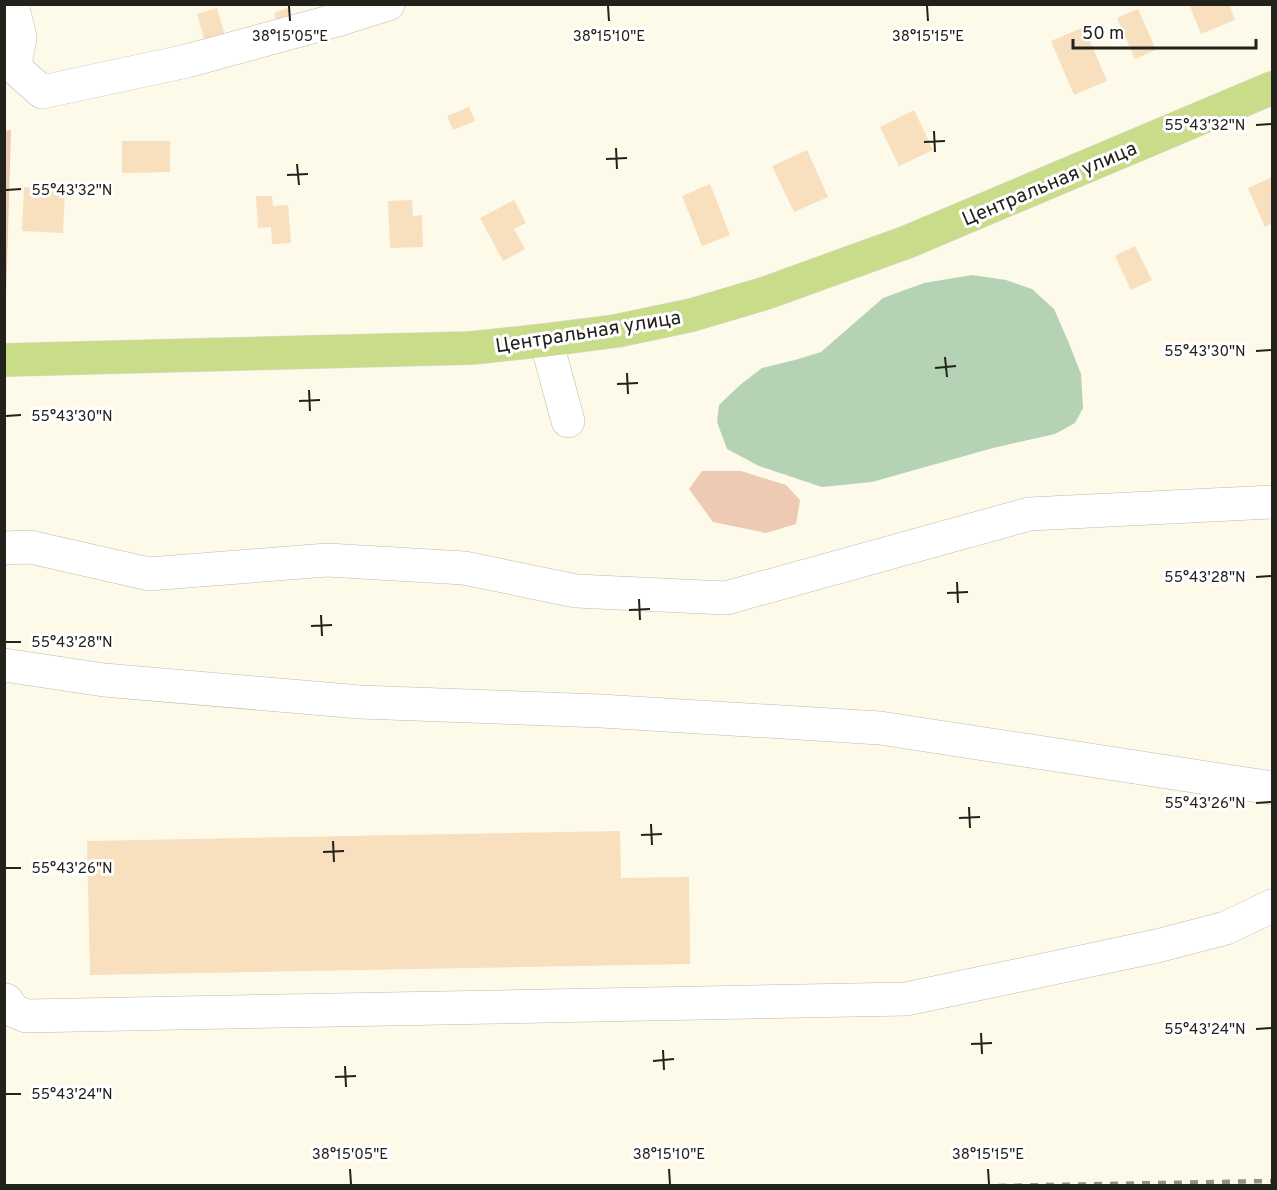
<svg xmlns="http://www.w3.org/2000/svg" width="1277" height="1190" font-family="Overpass,sans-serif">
	<rect width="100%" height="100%" fill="#fdfaea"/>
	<g fill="#eecab4">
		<path d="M11,130L5,337L4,131Z"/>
		<path d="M702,471H741L786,485L800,500L796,524L766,533L713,522L689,489Z"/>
	</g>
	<path fill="#b5d2b4" d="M972,275L1006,280L1032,289L1054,309L1068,341L1081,374L1083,408L1075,423L1055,434L993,448L872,482L822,487L759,466L727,449L717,422L719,405L740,385L762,368L795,360L821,352L883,298L924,283Z"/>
	<g fill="#f8dfbe">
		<path d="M1189,4H1229L1235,20L1201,34Z"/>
		<path d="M217,8L225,36L205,42L197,14Z"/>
		<path d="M288,8L291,18L277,22L274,13Z"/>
		<path d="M1138,9L1156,50L1135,59L1117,18Z"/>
		<path d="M1084,27L1107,81L1074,95L1051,41Z"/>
		<path d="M469,107L475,121L453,130L447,116Z"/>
		<path d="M914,110L933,150L899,166L880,127Z"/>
		<path d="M122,141H170V172L122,173Z"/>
		<path d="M807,150L828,197L794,212L772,166Z"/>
		<path d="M1272,177V223L1265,227L1248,188Z"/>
		<path d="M710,184L730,235L702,246L682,196Z"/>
		<path d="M24,187L65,189L63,233L22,231Z"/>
		<path d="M256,196H272L273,206L288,205L291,243L272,244L271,227L258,228Z"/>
		<path d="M412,200L413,216L422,215L423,247L390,248L388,201Z"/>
		<path d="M514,200L526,223L514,229L525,249L503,261L480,218Z"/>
		<path d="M1135,246L1152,280L1131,290L1115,256Z"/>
		<path d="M620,831L621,878L689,877L690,964L90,975L87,841Z"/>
	</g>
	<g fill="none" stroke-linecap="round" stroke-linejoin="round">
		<g stroke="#bdbbab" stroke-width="34">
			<g id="minor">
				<path d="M12,4L20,37L16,59V69L42,92L187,61L337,20L388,4"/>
				<path d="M546,340L568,421"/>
				<path d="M4,548L30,547L149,574L327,560L464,568L576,591L726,598L1029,514L1272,502"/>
				<path d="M4,665L104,680L360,702L601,711L880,728L1272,788"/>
				<path d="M6,1000L14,1011L26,1016L906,999L1157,946L1226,928L1272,906"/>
			</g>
		</g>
		<g stroke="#dcdbdb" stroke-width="34">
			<path id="major" d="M4,360L471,348L546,340L616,331L692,315L766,293L907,242L1272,88"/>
		</g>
		<use href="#minor" stroke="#fff" stroke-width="33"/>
		<use href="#major" stroke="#c9dc89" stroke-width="33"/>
		<path stroke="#959387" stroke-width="4.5" stroke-dasharray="8 8" stroke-linecap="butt" d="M998,1186L1272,1181"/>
	</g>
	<path fill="none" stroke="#22211b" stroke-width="2" d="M289,6L290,21M608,6L609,21M927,6L928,21M1256,125L1271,124M934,131L935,152M924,142L945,141M616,148L617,169M606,159L627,158M297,164L299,185M287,175L308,174M6,190L21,189M1256,351L1271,350M945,357L947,377M935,368L956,366M627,373L628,394M617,384L638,383M309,390L310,411M299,401L320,400M6,416L21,415M1256,577L1271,576M957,582L958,603M947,593L968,592M639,599L640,620M629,610L650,609M321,615L322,636M311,626L332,625M6,642H21M1256,803L1271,802M969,807L970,828M959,818L980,817M651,824L652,845M641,835L662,834M333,841L334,862M323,852L344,851M6,868H21M1256,1029L1271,1028M981,1033L982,1054M971,1044L992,1043M663,1050L664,1070M653,1061L674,1059M345,1066L346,1087M335,1077L356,1076M6,1094H21M350,1169L351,1184M669,1169L670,1184M988,1169L989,1184"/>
	<g text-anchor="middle" stroke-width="6" stroke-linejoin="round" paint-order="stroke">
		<g font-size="20" fill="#22211b" stroke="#fff">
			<text transform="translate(1049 183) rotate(-23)" y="7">Центральная улица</text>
			<text transform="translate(588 331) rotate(-9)" y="7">Центральная улица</text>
		</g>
	</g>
	<g font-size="15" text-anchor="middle" fill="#22211b" stroke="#fff" stroke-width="6" stroke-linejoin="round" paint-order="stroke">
		<text x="290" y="41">38°15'05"E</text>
		<text x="609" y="41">38°15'10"E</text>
		<text x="928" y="41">38°15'15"E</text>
		<text x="1205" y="130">55°43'32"N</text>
		<text x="72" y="195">55°43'32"N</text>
		<text x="1205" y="356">55°43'30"N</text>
		<text x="72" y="421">55°43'30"N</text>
		<text x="1205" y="582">55°43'28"N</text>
		<text x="72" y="647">55°43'28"N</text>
		<text x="1205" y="808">55°43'26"N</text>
		<text x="72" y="873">55°43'26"N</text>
		<text x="1205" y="1034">55°43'24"N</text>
		<text x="72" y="1099">55°43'24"N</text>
		<text x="350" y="1159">38°15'05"E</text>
		<text x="669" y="1159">38°15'10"E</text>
		<text x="988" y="1159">38°15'15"E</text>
	</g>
	<rect width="1277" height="1190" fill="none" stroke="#22211b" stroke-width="12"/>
	<path d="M1073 39v9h183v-9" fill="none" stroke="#22211b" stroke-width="3"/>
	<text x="1082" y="39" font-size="18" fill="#22211b" stroke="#ffffff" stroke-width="4.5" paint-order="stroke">50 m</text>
</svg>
